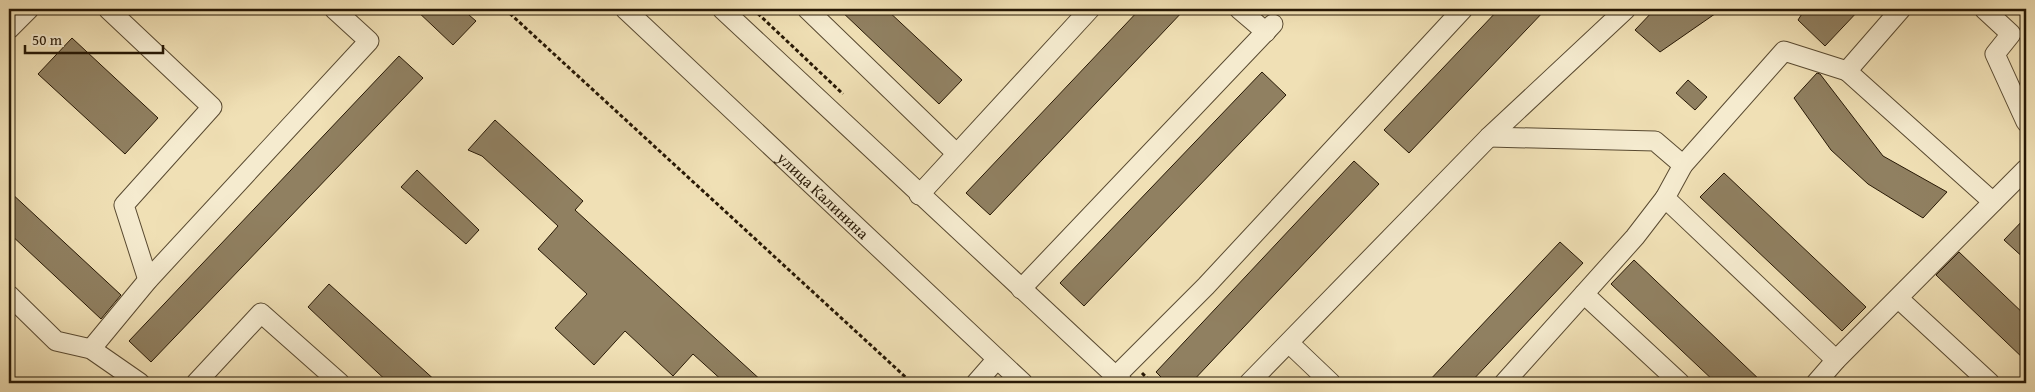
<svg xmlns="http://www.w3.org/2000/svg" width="2035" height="392" font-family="'Gentium Book Plus',serif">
	<rect width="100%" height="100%" fill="#f0e0b5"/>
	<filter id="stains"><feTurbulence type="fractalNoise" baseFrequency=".004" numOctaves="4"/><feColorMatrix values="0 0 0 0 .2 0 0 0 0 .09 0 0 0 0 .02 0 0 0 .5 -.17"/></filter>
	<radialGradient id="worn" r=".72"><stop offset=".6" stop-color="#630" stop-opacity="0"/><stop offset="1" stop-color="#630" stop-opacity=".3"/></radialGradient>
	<g fill="#908061" stroke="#271805">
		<path d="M415,9H462L476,21L453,45Z"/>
		<path d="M839,9H886L962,80L939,104Z"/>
		<path d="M1140,9H1185L990,215L966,193Z"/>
		<path d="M1499,9H1546L1409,153L1384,130Z"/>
		<path d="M1655,9H1722L1660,52L1635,30Z"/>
		<path d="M1805,9H1860L1825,46L1798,20Z"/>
		<path d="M72,38L158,118L125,154L38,74Z"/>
		<path d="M399,56L423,78L151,362L129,341Z"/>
		<path d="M1262,72L1286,95L1084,306L1060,283Z"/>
		<path d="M1817,73L1820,74L1883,156L1947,192L1923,218L1868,184L1831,150L1794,98Z"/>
		<path d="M1688,80L1707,97L1695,110L1676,93Z"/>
		<path d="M495,120L583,201L575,210L764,383H725L693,354L673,376L625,331L594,365L555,328L587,294L538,249L558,226L482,156L468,150Z"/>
		<path d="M1354,161L1379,184L1191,383H1167L1156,372Z"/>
		<path d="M417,170L479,230L466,244L401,187Z"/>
		<path d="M1724,173L1866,307L1842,331L1700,197Z"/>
		<path d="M9,191L121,295L101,319L9,233Z"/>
		<path d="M2026,217V260L2004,240Z"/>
		<path d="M1560,242L1583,263L1470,383H1427Z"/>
		<path d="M1959,252L2026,316V361L1936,275Z"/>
		<path d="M1634,260L1763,383H1716L1611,284Z"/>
		<path d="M329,284L438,383H389L377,372L308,307Z"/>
	</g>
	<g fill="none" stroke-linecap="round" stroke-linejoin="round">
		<g stroke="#594a31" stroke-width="21">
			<g id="minor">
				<path d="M108,9L212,107L124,205L148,280"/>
				<path id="s1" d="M625,9L1023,383"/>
				<path d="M722,9L1123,383"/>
				<path d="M807,9L956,153"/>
				<path d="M1239,9L1266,32"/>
				<path d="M1901,9L1847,71L1993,202"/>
				<path d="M1984,9L2011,34L1995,54L2026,122"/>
				<path d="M9,29L29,9"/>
				<path d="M1489,137L1655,141L1683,165"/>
				<path d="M919,195L1090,9"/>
				<path d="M1021,289L1273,24"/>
				<path d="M1584,294L1680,383"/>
				<path d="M9,295L56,341L91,349L140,383"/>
				<path d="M1899,299L1990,383"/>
				<path d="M1289,343L1331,383"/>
				<path d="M91,349L148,280L369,41L334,9"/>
				<path d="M1836,360L1665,198L1683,165L1784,51L1847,71"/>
				<path d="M1116,376L1206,286L1463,9"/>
				<path d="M196,383L261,313L340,383"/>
				<path d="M976,383L997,359"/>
				<path d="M1249,383L1489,137L1626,9"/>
				<path d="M1504,383L1635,237L1665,198"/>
				<path d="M1816,383L1836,360L2026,169"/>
			</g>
		</g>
		<g stroke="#271805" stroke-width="3" stroke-dasharray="4 2.5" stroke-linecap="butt">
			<path d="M505,9L912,383"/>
			<path d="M753,9L843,94"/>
			<path d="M1142,373L1152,383"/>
		</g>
		<use href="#minor" stroke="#f5ebcf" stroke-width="19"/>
	</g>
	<g text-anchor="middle" stroke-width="4.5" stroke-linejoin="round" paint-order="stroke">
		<g font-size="16" fill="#271805" stroke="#f5ebcf">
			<text dy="6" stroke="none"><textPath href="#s1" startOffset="272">улица Калинина</textPath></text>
		</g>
	</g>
	<rect width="2035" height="392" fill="none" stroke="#f0e0b5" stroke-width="30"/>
	<rect x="10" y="10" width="2015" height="372" fill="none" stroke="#271805" stroke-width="2.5"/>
	<rect x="15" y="15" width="2005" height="362" fill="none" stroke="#271805"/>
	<path d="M25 45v8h138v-8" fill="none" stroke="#271805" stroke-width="2.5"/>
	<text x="32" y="45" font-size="15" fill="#271805" stroke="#f5ebcf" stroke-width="4" paint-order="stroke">50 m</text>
	<rect width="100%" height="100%" filter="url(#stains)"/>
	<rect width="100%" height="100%" fill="url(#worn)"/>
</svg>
